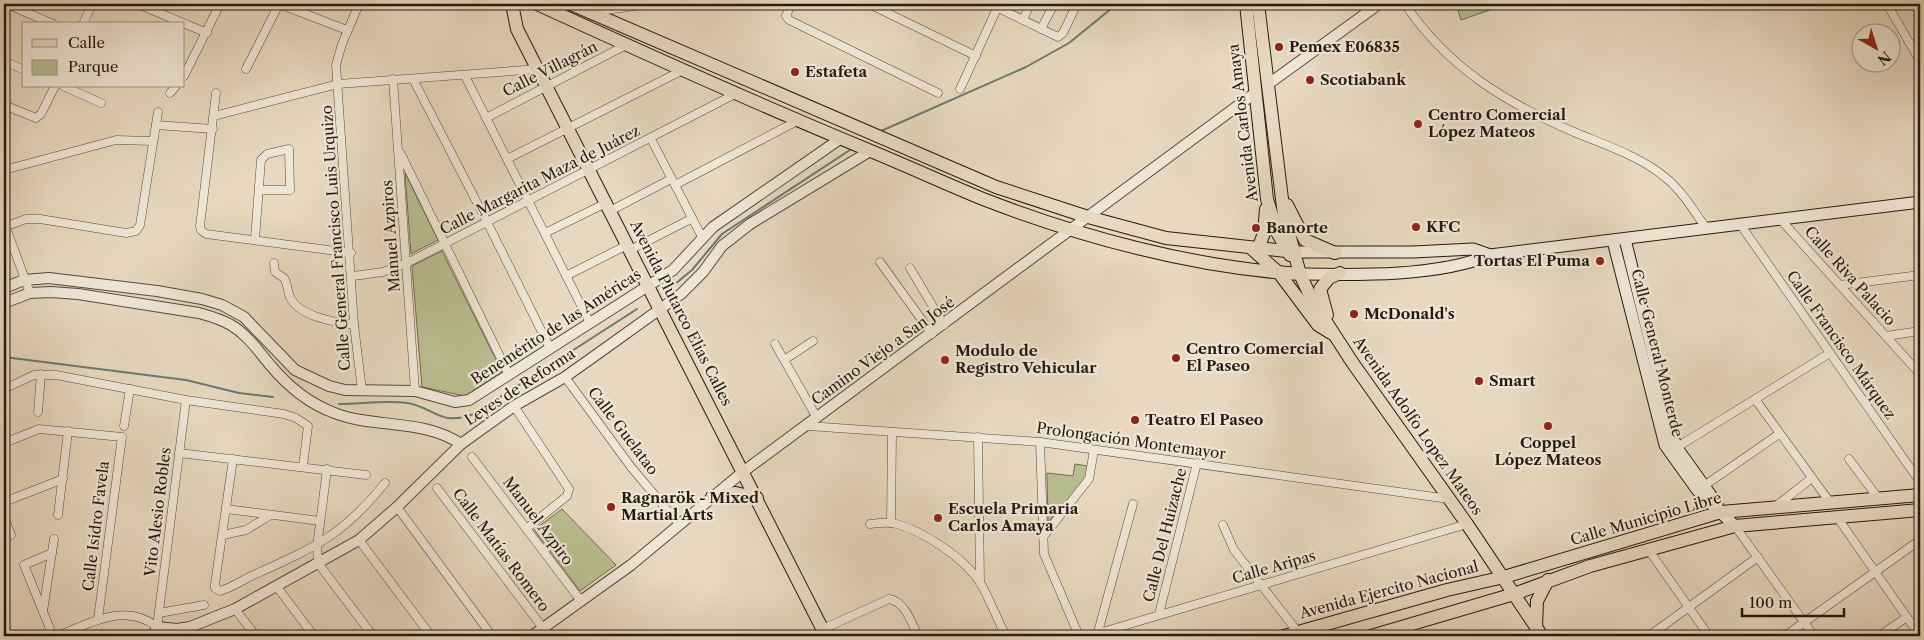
<svg xmlns="http://www.w3.org/2000/svg" width="1924" height="640" font-family="'Libre Caslon Text',serif">
	<rect width="100%" height="100%" fill="#e7d8bf"/>
	<filter id="stains"><feTurbulence type="fractalNoise" baseFrequency=".004" numOctaves="4"/><feColorMatrix values="0 0 0 0 .2 0 0 0 0 .09 0 0 0 0 .02 0 0 0 .5 -.17"/></filter>
	<radialGradient id="worn" r=".72"><stop offset=".6" stop-color="#630" stop-opacity="0"/><stop offset="1" stop-color="#630" stop-opacity=".3"/></radialGradient>
	<g fill="#b8be90" stroke="#6e6c51">
		<path d="M1456,4H1507L1461,20Z"/>
		<path d="M405,173L438,240L411,254Z"/>
		<path d="M442,251L502,372L465,396L422,387L412,266Z"/>
		<path d="M1075,464L1088,466L1087,478L1048,522L1047,473L1073,476Z"/>
		<path d="M562,509L616,565L580,591L534,530Z"/>
	</g>
	<g fill="none" stroke-linecap="round" stroke-linejoin="round">
		<g stroke="#697a72" stroke-width="2">
			<path d="M881,131L1026,67L1069,43L1117,4"/>
			<path d="M669,289L692,270L722,234L853,148"/>
			<path d="M4,357L186,380L239,393L273,397"/>
			<path d="M339,404C361,404 385,400 407,403C435,407 438,427 474,414L637,309"/>
		</g>
		<g stroke="#564a3d" stroke-width="9">
			<g id="minor">
				<path d="M7,4L53,24"/>
				<path d="M138,4L207,33"/>
				<path d="M279,4L347,30"/>
				<path d="M359,4L342,44L336,65L354,325L362,390"/>
				<path d="M791,4L786,16L789,20L938,93"/>
				<path d="M869,4L976,56"/>
				<path d="M990,4L1058,37L1063,33L1077,4"/>
				<path d="M1405,4C1447,67 1506,103 1574,132C1605,145 1640,156 1666,178C1682,191 1694,211 1706,228"/>
				<path d="M1887,4L1920,61"/>
				<path d="M593,12L648,4"/>
				<path d="M1023,20L1030,4"/>
				<path d="M83,24L92,4"/>
				<path d="M1041,29L1054,4"/>
				<path d="M4,61L24,70"/>
				<path d="M246,69L279,4"/>
				<path d="M184,76L220,4"/>
				<path d="M465,76L590,323"/>
				<path d="M393,79L415,391"/>
				<path d="M413,79L487,222L550,348"/>
				<path d="M63,86L101,103"/>
				<path d="M960,89L999,4"/>
				<path d="M170,93L176,86"/>
				<path d="M216,93L200,226L201,230L206,234L351,253"/>
				<path d="M4,105L36,118L41,114L55,86"/>
				<path d="M214,116L338,84L539,69"/>
				<path d="M486,118L626,45"/>
				<path d="M156,125L213,129"/>
				<path d="M651,139L702,237"/>
				<path d="M401,154L509,375"/>
				<path d="M507,159L683,70"/>
				<path d="M4,170L116,140L152,141"/>
				<path d="M675,185L797,121"/>
				<path d="M610,211L671,179"/>
				<path d="M1780,219L1920,374"/>
				<path d="M4,222L30,293"/>
				<path d="M1740,224L1920,482"/>
				<path d="M4,227L26,219H40L126,233L136,231L140,225L158,112"/>
				<path d="M545,233L606,203"/>
				<path d="M255,239L261,160L267,154L289,149L290,190H259"/>
				<path d="M630,250L691,219"/>
				<path d="M880,262L932,334"/>
				<path d="M274,263L275,272L284,278C288,284 287,291 290,297C299,317 336,322 354,325"/>
				<path d="M910,268L944,325"/>
				<path d="M353,276L383,272L407,263L735,94"/>
				<path d="M566,276L627,245"/>
				<path d="M1840,285L1920,275"/>
				<path d="M1886,336L1920,331"/>
				<path d="M775,344L817,418"/>
				<path d="M784,360L813,341"/>
				<path d="M565,377L631,467L679,524"/>
				<path d="M4,389L34,375H56L186,400L284,414L296,418L308,426L303,466"/>
				<path d="M1755,399L1829,501"/>
				<path d="M514,406L569,489L567,496L526,529"/>
				<path d="M38,412L41,374"/>
				<path d="M124,426L130,389"/>
				<path d="M808,426L1040,442L1449,499"/>
				<path d="M978,437L980,583"/>
				<path d="M1040,442L1044,554L1079,636"/>
				<path d="M4,443L39,429L122,437L98,619"/>
				<path d="M1674,449L1830,353"/>
				<path d="M179,453L366,475"/>
				<path d="M472,457L581,601"/>
				<path d="M233,459L215,584V588L220,591C234,587 245,578 258,573C316,547 344,534 385,483"/>
				<path d="M1849,459L1878,498"/>
				<path d="M327,469L317,547L318,563L373,636"/>
				<path d="M437,488L543,628"/>
				<path d="M1701,488L1779,434"/>
				<path d="M4,502L63,479"/>
				<path d="M1776,506L1812,478"/>
				<path d="M397,507L492,636"/>
				<path d="M226,509L320,521"/>
				<path d="M58,515L68,431"/>
				<path d="M4,517L11,535"/>
				<path d="M1837,517L1920,636"/>
				<path d="M891,523L892,433"/>
				<path d="M870,524C878,523 886,522 893,523C922,530 965,558 981,584C990,600 997,619 1006,636"/>
				<path d="M1223,525L1234,550L1300,635"/>
				<path d="M1735,526L1814,636"/>
				<path d="M223,535L246,530L269,516"/>
				<path d="M1043,537L1089,479L1094,450"/>
				<path d="M359,540L431,636"/>
				<path d="M1648,549L1709,636"/>
				<path d="M52,553L24,565L53,636"/>
				<path d="M277,587L314,636"/>
				<path d="M235,609L256,636"/>
				<path d="M43,611L54,539"/>
				<path d="M159,613L204,605"/>
				<path d="M1159,614L1197,463"/>
				<path d="M157,627L186,400"/>
				<path d="M190,627L197,636"/>
				<path d="M823,629L889,599C905,601 912,624 918,636"/>
				<path d="M1098,632L1133,504"/>
				<path d="M58,636C89,623 126,602 157,627"/>
				<path d="M301,636L309,630"/>
				<path d="M1089,636L1467,524"/>
				<path d="M1649,636L1758,557"/>
				<path d="M1785,636L1920,540"/>
				<path d="M1879,636L1907,617"/>
			</g>
		</g>
		<g stroke="#564a3d" stroke-width="12">
			<g id="tertiary">
				<path d="M1267,85L1379,4"/>
				<path d="M4,288L24,280L49,278L157,291L202,299L222,305L244,317L295,370L329,386L345,390L415,391L455,402L469,400L477,395L673,270L713,227L840,139"/>
				<path d="M4,303L30,293L51,292L78,294L199,313C210,316 221,319 231,325C248,335 259,352 271,366C287,385 309,403 332,412C372,429 423,418 461,444"/>
				<path d="M153,636L157,627L177,629L190,627L235,609L359,540L397,507L461,444L514,406L565,377L596,355L681,294L703,272L722,246L750,224L870,151"/>
				<path d="M532,636L631,565L744,471L1255,93"/>
			</g>
		</g>
		<g stroke="#251a12" stroke-width="13">
			<g id="secondary">
				<path d="M1625,239L1674,440L1677,448L1717,504"/>
				<path d="M1613,241L1665,445L1698,491L1735,526"/>
				<path d="M1295,252H1413L1473,249L1490,255"/>
				<path d="M1300,274C1356,275 1438,277 1490,255L1920,202"/>
			</g>
		</g>
		<g stroke="#251a12" stroke-width="14">
			<g id="primary">
				<path d="M512,4L517,29L826,636"/>
				<path d="M537,4C646,54 755,103 866,149C905,165 944,183 983,199C1081,237 1195,268 1300,274"/>
				<path d="M571,4L996,187L1088,217L1166,238L1295,252"/>
				<path d="M1246,4L1267,199L1277,232L1290,255"/>
				<path d="M1258,4L1284,215L1300,274L1312,300L1352,362L1467,524L1542,636"/>
				<path d="M1287,205L1305,240L1335,253"/>
				<path d="M1252,249L1279,273L1318,325L1331,333"/>
				<path d="M1258,249L1264,233L1266,209"/>
				<path d="M1327,315L1320,289L1329,278L1340,273"/>
				<path d="M712,497L736,493L757,498"/>
				<path d="M1536,628L1537,601L1548,580"/>
				<path d="M1284,636L1447,590L1504,577L1721,512L1920,495"/>
				<path d="M1371,636L1514,594L1590,566L1735,526L1920,510"/>
			</g>
		</g>
		<use href="#minor" stroke="#efe6d5" stroke-width="8"/>
		<use href="#tertiary" stroke="#efe6d5" stroke-width="10"/>
		<use href="#secondary" stroke="#efe6d5" stroke-width="11"/>
		<use href="#primary" stroke="#e7d8bf" stroke-width="12"/>
	</g>
	<g fill="#8f2418" stroke="#efe6d5" stroke-width="2">
		<circle cx="1279" cy="47" r="5"/>
		<circle cx="795" cy="72" r="5"/>
		<circle cx="1310" cy="80" r="5"/>
		<circle cx="1418" cy="124" r="5"/>
		<circle cx="1416" cy="227" r="5"/>
		<circle cx="1256" cy="228" r="5"/>
		<circle cx="1600" cy="261" r="5"/>
		<circle cx="1354" cy="314" r="5"/>
		<circle cx="1176" cy="358" r="5"/>
		<circle cx="945" cy="360" r="5"/>
		<circle cx="1479" cy="381" r="5"/>
		<circle cx="1135" cy="420" r="5"/>
		<circle cx="1548" cy="426" r="5"/>
		<circle cx="611" cy="507" r="5"/>
		<circle cx="938" cy="518" r="5"/>
	</g>
	<g text-anchor="middle" stroke-width="4.5" stroke-linejoin="round" paint-order="stroke">
		<g font-size="15" font-weight="bold" fill="#251a12" stroke="#efe6d5" text-anchor="start">
			<text x="1289" y="52">Pemex E06835</text>
			<text x="805" y="77">Estafeta</text>
			<text x="1320" y="85">Scotiabank</text>
			<text x="1428" y="120">Centro Comercial<tspan x="1428" dy="17">López Mateos</tspan></text>
			<text x="1426" y="232">KFC</text>
			<text x="1266" y="233">Banorte</text>
			<text x="1590" y="266" text-anchor="end">Tortas El Puma</text>
			<text x="1364" y="319">McDonald's</text>
			<text x="1186" y="354">Centro Comercial<tspan x="1186" dy="17">El Paseo</tspan></text>
			<text x="955" y="356">Modulo de<tspan x="955" dy="17">Registro Vehicular</tspan></text>
			<text x="1489" y="386">Smart</text>
			<text x="1145" y="425">Teatro El Paseo</text>
			<text x="1548" y="448" text-anchor="middle">Coppel<tspan x="1548" dy="17">López Mateos</tspan></text>
			<text x="621" y="503">Ragnarök - Mixed<tspan x="621" dy="17">Martial Arts</tspan></text>
			<text x="948" y="514">Escuela Primaria<tspan x="948" dy="17">Carlos Amaya</tspan></text>
		</g>
		<g font-size="15" fill="#251a12" stroke="#efe6d5">
			<text transform="translate(550 69) rotate(-27)" y="5">Calle Villagrán</text>
			<text transform="translate(1243 123) rotate(-97)" y="5">Avenida Carlos Amaya</text>
			<text transform="translate(540 180) rotate(-27)" y="5">Calle Margarita Maza de Juárez</text>
			<text transform="translate(391 236) rotate(-94)" y="5">Manuel Azpiros</text>
			<text transform="translate(336 238) rotate(-94)" y="5">Calle General Francisco Luis Urquizo</text>
			<text transform="translate(1850 276) rotate(48)" y="5">Calle Riva Palacio</text>
			<text transform="translate(681 313) rotate(63)" y="5">Avenida Plutarco Elías Calles</text>
			<text transform="translate(556 327) rotate(-33)" y="5">Benemérito de las Américas</text>
			<text transform="translate(1841 345) rotate(55)" y="5">Calle Francisco Márquez</text>
			<text transform="translate(883 351) rotate(-36)" y="5">Camino Viejo a San José</text>
			<text transform="translate(1657 353) rotate(76)" y="5">Calle General Monterde</text>
			<text transform="translate(520 387) rotate(-33)" y="5">Leyes de Reforma</text>
			<text transform="translate(1418 426) rotate(55)" y="5">Avenida Adolfo Lopez Mateos</text>
			<text transform="translate(623 431) rotate(53)" y="5">Calle Guelatao</text>
			<text transform="translate(1131 441) rotate(8)" y="5">Prolongación Montemayor</text>
			<text transform="translate(158 512) rotate(-83)" y="5">Vito Alesio Robles</text>
			<text transform="translate(1646 519) rotate(-16)" y="5">Calle Municipio Libre</text>
			<text transform="translate(538 521) rotate(53)" y="5">Manuel Azpiro</text>
			<text transform="translate(96 526) rotate(-83)" y="5">Calle Isidro Favela</text>
			<text transform="translate(1165 535) rotate(-76)" y="5">Calle Del Huizache</text>
			<text transform="translate(501 550) rotate(53)" y="5">Calle Matías Romero</text>
			<text transform="translate(1274 567) rotate(-16)" y="5">Calle Aripas</text>
			<text transform="translate(1389 590) rotate(-15)" y="5">Avenida Ejercito Nacional</text>
		</g>
	</g>
	<rect width="1924" height="640" fill="none" stroke="#e7d8bf" stroke-width="20"/>
	<rect x="5" y="5" width="1914" height="630" fill="none" stroke="#251a12" stroke-width="2.5"/>
	<rect x="10" y="10" width="1904" height="620" fill="none" stroke="#251a12"/>
	<rect x="22" y="22" width="162" height="65" fill="#efe6d5" stroke="#9e9487"/>
	<rect x="32" y="39" width="25" height="8" fill="#e7d8bf" stroke="#9e9487"/>
	<text x="68" y="48" font-size="15" fill="#251a12">Calle</text>
	<rect x="32" y="60" width="25" height="15" fill="#b8be90" stroke="#9e9487"/>
	<text x="68" y="72" font-size="15" fill="#251a12">Parque</text>
	<g transform="translate(1876 48) rotate(141)"><circle r="24" fill="#efe6d5" stroke="#9e9487"/>
	<path d="M0-4L9 19L0 12L-9 19Z" fill="#8f2418"/>
	<text y="-8" font-size="14" font-weight="bold" text-anchor="middle" fill="#251a12">N</text>
	</g>
	<path d="M1742 608v8h102v-8" fill="none" stroke="#251a12" stroke-width="2.5"/>
	<text x="1749" y="608" font-size="15" fill="#251a12" stroke="#efe6d5" stroke-width="4" paint-order="stroke">100 m</text>
	<rect width="100%" height="100%" filter="url(#stains)"/>
	<rect width="100%" height="100%" fill="url(#worn)"/>
</svg>
